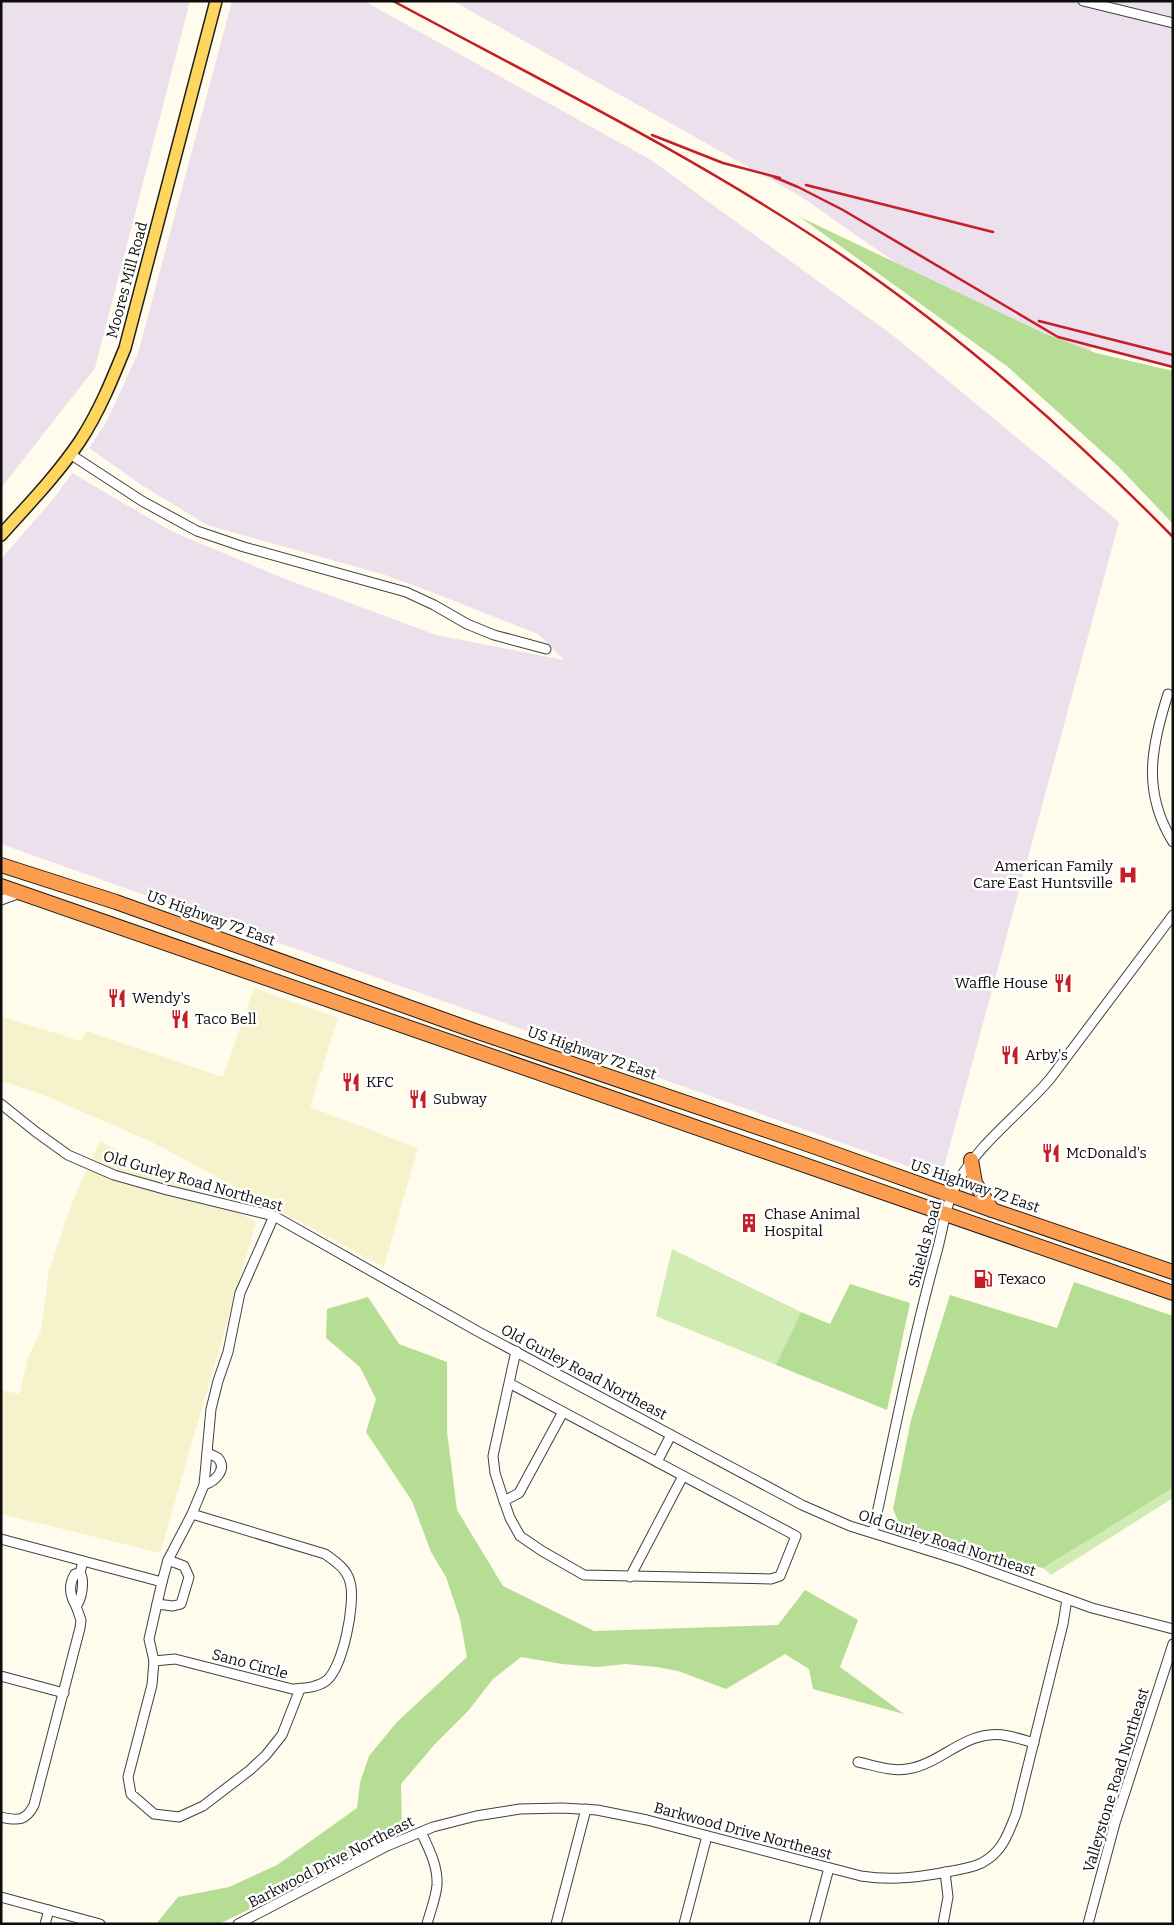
<svg xmlns="http://www.w3.org/2000/svg" width="1174" height="1925" font-family="Bitter,serif">
	<rect width="100%" height="100%" fill="#fffbed"/>
	<g fill="#ebe0ec">
		<path d="M1,1H190L95,368L1,488Z"/>
		<path d="M232,1H364L651,160L895,337L1119,522L941,1178L1,844V559L55,497L72,473L171,531L280,577L436,635L564,660L538,634L429,591L382,574L207,525L140,484L89,448L106,423L138,353Z"/>
		<path d="M453,1H1173V366L1092,346L1079,398L978,320L800,196Z"/>
	</g>
	<g fill="#f6f2cb">
		<path d="M254,988L338,1018L310,1107L418,1148L384,1267L152,1142L41,1094L1,1081V1016L80,1041L87,1031L223,1077Z"/>
		<path d="M100,1141L256,1222L160,1553L1,1514V1390L19,1394L28,1358L41,1330L49,1271L72,1203Z"/>
	</g>
	<g fill="#d1ebb4">
		<path d="M672,1249L801,1312L776,1365L656,1316Z"/>
		<path d="M1173,1488V1498L1051,1575L1043,1568Z"/>
	</g>
	<g fill="#b5dd93">
		<path d="M800,217L1043,333L1096,353L1173,371V524L1119,467L1008,367Z"/>
		<path d="M1074,1282L1173,1316V1488L1043,1568L939,1543L901,1528L893,1509L911,1420L950,1295L1057,1328Z"/>
		<path d="M850,1284L910,1303L887,1410L776,1365L801,1312L830,1324Z"/>
		<path d="M368,1297L399,1344L447,1362V1432L457,1510L503,1586L594,1631L778,1625L805,1590L858,1620L840,1667L904,1714L813,1689L809,1669L785,1654L726,1689L678,1671L657,1667L625,1664L598,1667L562,1664L521,1657L493,1679L468,1711L435,1744L401,1784L402,1827L368,1852L219,1924H156L178,1897L229,1887L277,1865L357,1808L360,1783L369,1756L397,1722L467,1657L460,1619L446,1577L431,1552L412,1501L366,1432L376,1399L360,1367L326,1338L327,1309Z"/>
	</g>
	<g fill="none" stroke-linecap="round" stroke-linejoin="round">
		<g stroke="#404040" stroke-width="11">
			<g id="minor">
				<path d="M1083,1L1173,23"/>
				<path d="M70,454L142,501L197,531L244,547L406,592L434,605L467,624L494,635L546,649"/>
				<path d="M1168,694C1151,747 1142,792 1173,842"/>
				<path d="M1,900L20,893"/>
				<path d="M1,1104L36,1132L68,1155L114,1175L167,1190L274,1216L477,1331L802,1505L850,1526L962,1561L1092,1608L1173,1629"/>
				<path d="M274,1216L240,1293L228,1352L218,1381L211,1409L204,1485L192,1514L168,1560L162,1582L149,1639L154,1661L152,1685L128,1777L131,1794L154,1814L179,1817L203,1806L250,1770L266,1755L282,1735L300,1689"/>
				<path d="M509,1383L796,1536L780,1576L771,1579L584,1575L542,1551L520,1536L510,1518L504,1501L495,1473L493,1456L516,1351"/>
				<path d="M657,1462L671,1435"/>
				<path d="M204,1485C214,1482 228,1470 218,1458C215,1456 210,1454 207,1453"/>
				<path d="M504,1501L519,1493L563,1412"/>
				<path d="M873,1532C893,1440 911,1346 936,1255C943,1231 945,1205 957,1183C980,1142 1020,1114 1050,1079L1173,915"/>
				<path d="M1,1539L162,1582"/>
				<path d="M80,1573C85,1579 82,1600 76,1606C70,1596 68,1585 75,1574L80,1573L83,1561"/>
				<path d="M630,1577L683,1476"/>
				<path d="M157,1604L173,1606L181,1604L189,1577L184,1566L168,1560"/>
				<path d="M154,1661L175,1659L292,1689C304,1688 316,1688 326,1681C343,1668 356,1602 350,1582C347,1569 335,1561 325,1554L192,1514"/>
				<path d="M1,1676L64,1693"/>
				<path d="M858,1762C873,1765 892,1772 907,1769C937,1765 959,1738 989,1735C1004,1733 1020,1739 1034,1743"/>
				<path d="M1,1817C18,1821 26,1821 34,1805L80,1628L81,1620L76,1606"/>
				<path d="M421,1832C429,1849 438,1866 437,1885C436,1898 430,1912 427,1924"/>
				<path d="M1,1897L100,1924"/>
				<path d="M45,1924L49,1910"/>
				<path d="M238,1924L387,1846L433,1827L476,1816L520,1809L562,1808L597,1810L647,1820L861,1876C893,1881 921,1877 952,1871C965,1868 978,1867 988,1859C1004,1848 1009,1831 1016,1814L1063,1624L1067,1599"/>
				<path d="M556,1924L586,1809"/>
				<path d="M684,1924L707,1836"/>
				<path d="M814,1924L829,1868"/>
				<path d="M943,1924L948,1897L945,1872"/>
				<path d="M1088,1924L1115,1823L1173,1644"/>
			</g>
		</g>
		<g stroke="#1e1e1e" stroke-width="14">
			<path id="major" d="M1,535C28,505 57,475 80,441C99,412 112,380 125,348L216,1"/>
		</g>
		<g stroke="#1e1e1e" stroke-width="16">
			<g id="highway">
				<path d="M1,865L116,902L475,1031L810,1145L992,1210L1173,1272"/>
				<path d="M1,886L1173,1293"/>
				<path d="M971,1160L975,1183L992,1210"/>
			</g>
		</g>
		<use href="#minor" stroke="#fff" stroke-width="9"/>
		<use href="#major" stroke="#ffd65d" stroke-width="11"/>
		<use href="#highway" stroke="#fc9c4e" stroke-width="14"/>
		<g stroke="#c41e27" stroke-width="2.5">
			<path d="M393,1C540,80 692,155 831,248C956,331 1068,430 1173,537"/>
			<path d="M652,135L723,163L780,178"/>
			<path d="M774,177L798,187L843,210L1058,337L1173,367"/>
			<path d="M806,185L993,232"/>
			<path d="M1039,321L1173,355"/>
		</g>
	</g>
	<defs>
		<g id="hospital-bare" transform="scale(1.5)"><path d="M-5-5h3v3.5h4V-5h3V5h-3V1.5h-4V5h-3Z" fill="#c41e27" stroke="#fff" stroke-width="2.5" paint-order="stroke"/></g>
		<g id="restaurant-bare" transform="scale(1.5)"><path d="M-5-6h1v4h1v-4h1v4h1v-4h1v5L-1.5 .5V6h-2V.5L-5-1ZM5-6V6H3V1.5H1.5Q1.5-4 5-6Z" fill="#c41e27" stroke="#fff" stroke-width="2.5" paint-order="stroke"/></g>
		<g id="building-bare" transform="scale(1.5)"><path d="M-4-6H4V6H1V3H-1V6H-4ZM-2.5-4.3h1.7v1.8h-1.7ZM.8-4.3h1.7v1.8H.8ZM-2.5-1h1.7V.8h-1.7ZM.8-1h1.7V.8H.8Z" fill="#c41e27" stroke="#fff" stroke-width="2.5" paint-order="stroke"/></g>
		<g id="fuel-bare" transform="scale(1.5)"><path d="M-5.5-6h7V0h2V4h1.3V-2.5L3-4.5l.8-.8L6-3V5H2.5V1h-1V6h-7ZM-4.2-4.7v3.2H.2V-4.7Z" fill="#c41e27" stroke="#fff" stroke-width="2.5" paint-order="stroke"/></g>
	</defs>
	<g fill-rule="evenodd">
		<use href="#hospital-bare" x="1128" y="875"/>
		<use href="#restaurant-bare" x="1063" y="983"/>
		<use href="#restaurant-bare" x="117" y="998"/>
		<use href="#restaurant-bare" x="180" y="1019"/>
		<use href="#restaurant-bare" x="1010" y="1055"/>
		<use href="#restaurant-bare" x="351" y="1082"/>
		<use href="#restaurant-bare" x="418" y="1099"/>
		<use href="#restaurant-bare" x="1051" y="1153"/>
		<use href="#building-bare" x="749" y="1223"/>
		<use href="#fuel-bare" x="983" y="1279"/>
	</g>
	<g text-anchor="middle" stroke-width="5" stroke-linejoin="round" paint-order="stroke">
		<g font-size="15" fill="#0d0d0d" stroke="#fff">
			<text transform="translate(127 280) rotate(-75)" y="5">Moores Mill Road</text>
			<text transform="translate(211 918) rotate(20)" y="5">US Highway 72 East</text>
			<text transform="translate(592 1053) rotate(19)" y="5">US Highway 72 East</text>
			<text transform="translate(193 1181) rotate(16)" y="5">Old Gurley Road Northeast</text>
			<text transform="translate(975 1186) rotate(19)" y="5">US Highway 72 East</text>
			<text transform="translate(925 1244) rotate(-75)" y="5">Shields Road</text>
			<text transform="translate(584 1372) rotate(28)" y="5">Old Gurley Road Northeast</text>
			<text transform="translate(947 1543) rotate(18)" y="5">Old Gurley Road Northeast</text>
			<text transform="translate(250 1664) rotate(15)" y="5">Sano Circle</text>
			<text transform="translate(1116 1780) rotate(-73)" y="5">Valleystone Road Northeast</text>
			<text transform="translate(743 1831) rotate(15)" y="5">Barkwood Drive Northeast</text>
			<text transform="translate(331 1862) rotate(-27)" y="5">Barkwood Drive Northeast</text>
		</g>
		<g font-size="15" fill="#0d0d0d" stroke="#fff" text-anchor="start">
			<text x="1113" y="871" text-anchor="end">American Family<tspan x="1113" dy="17">Care East Huntsville</tspan></text>
			<text x="1048" y="988" text-anchor="end">Waffle House</text>
			<text x="132" y="1003">Wendy's</text>
			<text x="195" y="1024">Taco Bell</text>
			<text x="1025" y="1060">Arby's</text>
			<text x="366" y="1087">KFC</text>
			<text x="433" y="1104">Subway</text>
			<text x="1066" y="1158">McDonald's</text>
			<text x="764" y="1219">Chase Animal<tspan x="764" dy="17">Hospital</tspan></text>
			<text x="998" y="1284">Texaco</text>
		</g>
	</g>
	<rect width="1174" height="1925" fill="none" stroke="#0d0d0d" stroke-width="5"/>
</svg>
